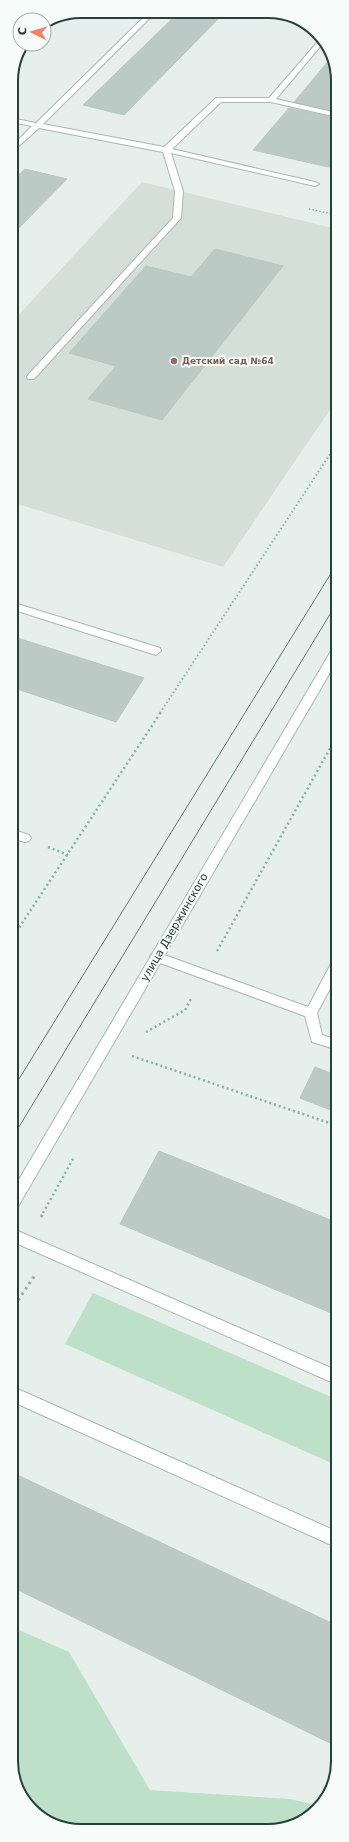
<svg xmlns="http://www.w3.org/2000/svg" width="349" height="1842" font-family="'DejaVu Sans',sans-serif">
	<rect width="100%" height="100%" fill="#e6efeb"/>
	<path fill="#d4dfda" d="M142,182L337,229L338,398L223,567L11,502V323Z"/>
	<g fill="#bfe0c8">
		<path d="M93,1293L338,1400V1466L65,1344Z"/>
		<path d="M12,1627L69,1652L150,1790L290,1799L321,1806V1807L277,1830H67L28,1807L12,1770Z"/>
	</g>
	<g fill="#bbcac4" stroke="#b8c9c2">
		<path d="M223,14L124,115L83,105L176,15Z"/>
		<path d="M331,58L337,72V112L294,102Z"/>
		<path d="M289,108L337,118V169L253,150Z"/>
		<path d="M25,169L67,179L11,236V182Z"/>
		<path d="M215,249L283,266L162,420L88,399L116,366L69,353L146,266L191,277Z"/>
		<path d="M11,636L43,646L144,678L116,722L11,687Z"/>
		<path d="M315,1067L338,1076V1113L300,1098Z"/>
		<path d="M159,1151L338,1223V1316L120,1224Z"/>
		<path d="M11,1472L338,1626V1747L12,1587Z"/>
	</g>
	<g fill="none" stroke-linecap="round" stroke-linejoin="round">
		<g stroke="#a8b8b2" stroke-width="2">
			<g id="lane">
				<path d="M146,15H153L43,124L164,147L216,98H269L322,37L324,42L276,99L337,113V117L271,102H221L172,149L315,182L319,184L315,186L171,153L183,191L181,218L34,379H28L27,377L28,375L173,218L175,191L163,152L39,128L11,153V147L32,126L11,122V118L36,123Z"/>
				<path d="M11,602L160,648L161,651L156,655L11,609Z"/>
				<path d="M11,829L29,835L31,838L29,841L25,842L11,838Z"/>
				<path d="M156,952L308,1007L334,958L338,956V974L317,1013L322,1035L338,1040V1050L312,1042L305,1016L152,960L150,957L152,954Z"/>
				<path d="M11,1228L338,1371V1385L11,1241Z"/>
				<path d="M11,1386L338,1532V1548L11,1401Z"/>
			</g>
		</g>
		<g stroke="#a4bbb3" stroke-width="2">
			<path id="secondary" d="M334,646H338V659L16,1210L11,1212V1193Z"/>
		</g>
		<path stroke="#86b3a5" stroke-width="1.5" stroke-dasharray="1.5 2" stroke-linecap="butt" d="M309,209L337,215"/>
		<path stroke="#86b3a5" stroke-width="2" stroke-dasharray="1.5 2.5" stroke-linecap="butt" d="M160,713L338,442"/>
		<g stroke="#86b3a5" stroke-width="2.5" stroke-dasharray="2 3" stroke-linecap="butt">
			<path d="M48,847L68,855"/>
			<path d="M11,940L161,712"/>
			<path d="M217,951L338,734"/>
			<path d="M146,1032L185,1010L192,997"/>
			<path d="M132,1056L338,1126"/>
			<path d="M43,1213L74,1157"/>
		</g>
		<g stroke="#86b3a5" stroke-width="3" stroke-dasharray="2.5 4" stroke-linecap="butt">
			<path d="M41,1217L44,1212"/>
			<path d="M11,1311L35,1275"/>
		</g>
		<use href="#lane" fill="#fff" fill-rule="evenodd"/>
		<use href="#secondary" fill="#fff" fill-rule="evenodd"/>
		<g stroke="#5f7d75" stroke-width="1">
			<path d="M11,1092L338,562"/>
			<path d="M11,1140L338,601"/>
		</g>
	</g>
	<circle fill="#8d6e63" stroke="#f7fbf9" stroke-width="1.5" cx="174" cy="361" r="4"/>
	<g text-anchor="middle" stroke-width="4" stroke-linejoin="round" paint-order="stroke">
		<g font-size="9" font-weight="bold" fill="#785e54" stroke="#f7fbf9" text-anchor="start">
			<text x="182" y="364">Детский сад №64</text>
		</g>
		<g font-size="11" fill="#24423a" stroke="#f7fbf9">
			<text transform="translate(174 927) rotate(-60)" y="4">улица Дзержинского</text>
		</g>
	</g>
	<path d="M0 0H349V1842H0ZM81 18H268A63 63 0 0 1 331 81V1761A63 63 0 0 1 268 1824H81A63 63 0 0 1 18 1761V81A63 63 0 0 1 81 18Z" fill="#f7fbf9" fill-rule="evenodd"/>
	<path fill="none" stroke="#24423a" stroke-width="2" d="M81 18H268A63 63 0 0 1 331 81V1761A63 63 0 0 1 268 1824H81A63 63 0 0 1 18 1761V81A63 63 0 0 1 81 18Z"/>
	<g transform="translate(32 32) rotate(275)"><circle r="19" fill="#f7fbf9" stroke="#a3b1ad"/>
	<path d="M0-3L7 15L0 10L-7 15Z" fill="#f4845f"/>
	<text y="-6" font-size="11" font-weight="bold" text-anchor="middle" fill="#24423a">С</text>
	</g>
</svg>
